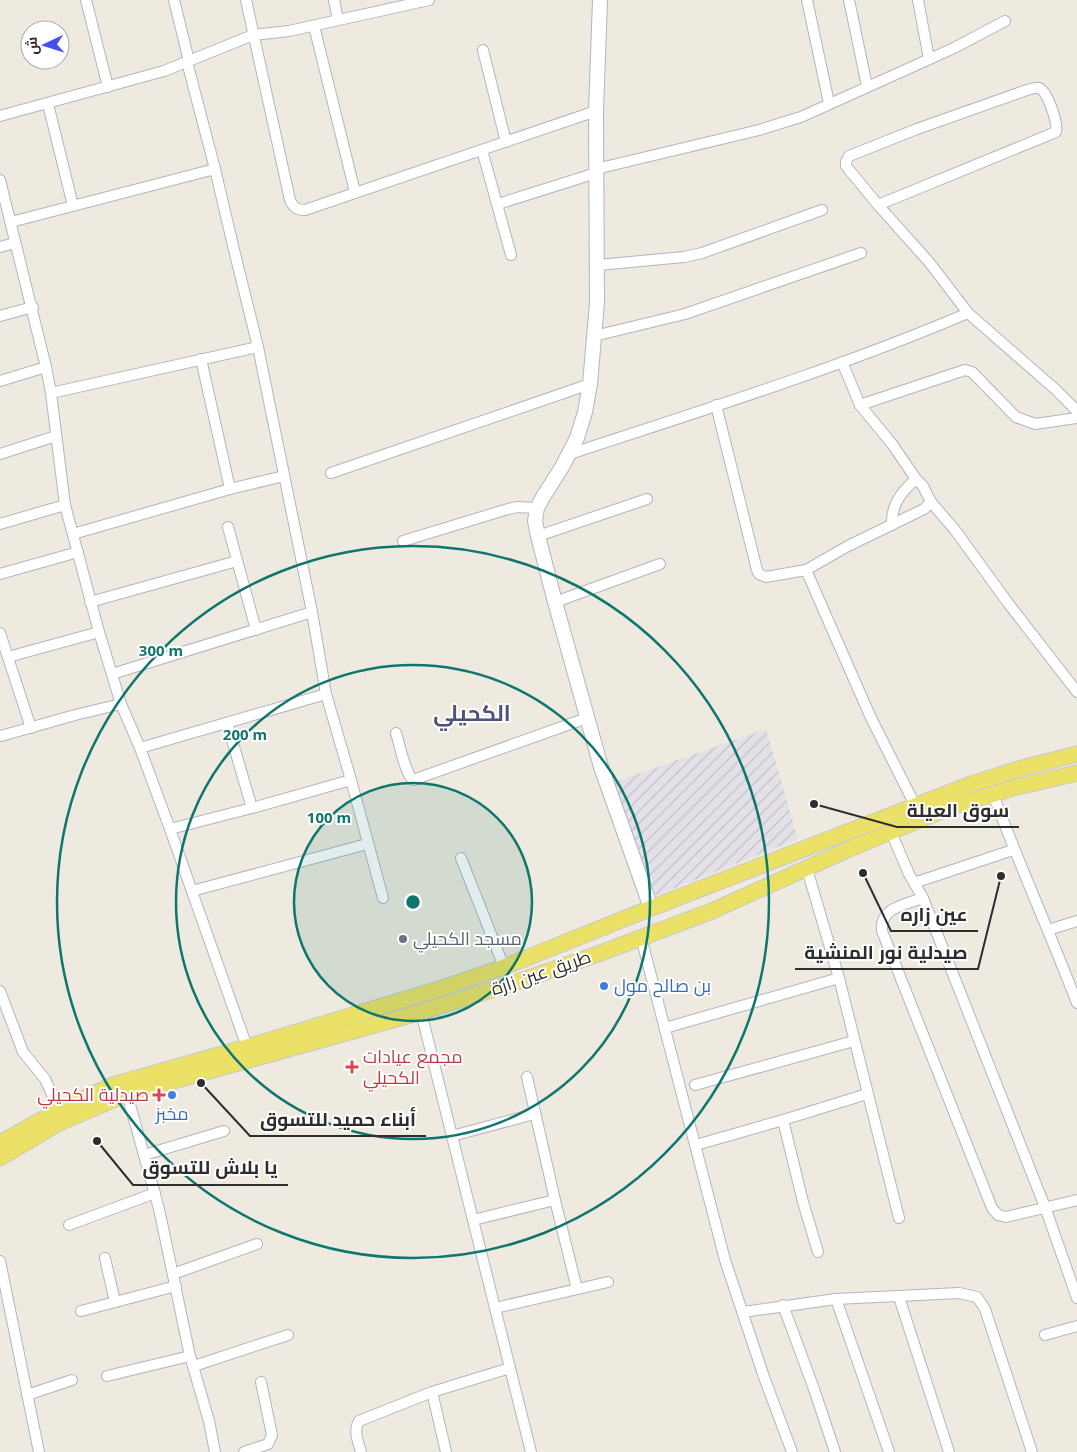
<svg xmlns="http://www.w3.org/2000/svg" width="1077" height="1452" font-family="'Noto Sans',Cairo,sans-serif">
	<defs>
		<pattern id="industrial-furrows" width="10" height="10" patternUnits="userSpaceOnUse" patternTransform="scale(1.25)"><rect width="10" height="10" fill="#e3e0e7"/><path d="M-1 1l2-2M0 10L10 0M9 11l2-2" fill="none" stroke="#c3c0c6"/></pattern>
	</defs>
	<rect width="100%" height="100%" fill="#eeeae0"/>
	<path fill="url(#industrial-furrows)" d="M766,729L798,839L657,895L649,890L612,783Z"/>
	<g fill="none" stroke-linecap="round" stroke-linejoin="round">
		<g stroke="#b3b4c0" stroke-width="12">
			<g id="street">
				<path d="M86,0L108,87"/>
				<path d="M174,0L189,61"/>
				<path d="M246,0L290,200C294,208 297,210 305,210L596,111"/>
				<path d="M334,0L338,20"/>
				<path d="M807,0L829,103"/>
				<path d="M849,0L867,86"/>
				<path d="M918,0L929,59"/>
				<path d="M314,26L355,192"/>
				<path d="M483,50L506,142"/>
				<path d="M48,104L73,206"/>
				<path d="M0,116L164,71L253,35L289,31L429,0"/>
				<path d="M482,150L511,255"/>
				<path d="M596,169L759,130L801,117L954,48L1005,21"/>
				<path d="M0,180L46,367L51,393L65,505L99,632L121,704L140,748L170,829L247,1047"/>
				<path d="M498,204L596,173"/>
				<path d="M878,205L1056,132C1058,123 1048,92 1039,88C1036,87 1031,89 1027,90L917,129L849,156L846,162V166L878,205L929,262L968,313L1055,389L1077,411"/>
				<path d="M11,222L215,169"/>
				<path d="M0,247L15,243"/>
				<path d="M598,265L684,257L702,253L822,210"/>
				<path d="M0,316L33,307"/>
				<path d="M594,336L685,314L861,253"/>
				<path d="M201,359L230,489"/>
				<path d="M842,362L860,405L892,444L916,479L923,486L931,502"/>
				<path d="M0,381L46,367"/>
				<path d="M51,393L258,347"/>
				<path d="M716,405L757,570L759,574L766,577L806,570"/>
				<path d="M860,405L965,370L972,372L1016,417L1035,424L1077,418"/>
				<path d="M0,454L56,436"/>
				<path d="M570,454C703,410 839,368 968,313"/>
				<path d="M331,473L590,384"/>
				<path d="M0,524L65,505"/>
				<path d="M892,525C891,505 901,492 916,479"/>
				<path d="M228,527L256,630"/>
				<path d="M73,534L230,489L284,476"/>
				<path d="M538,536L647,499"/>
				<path d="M403,541L508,509L517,507L537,508"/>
				<path d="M0,574L78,552"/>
				<path d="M90,602L237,561"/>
				<path d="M555,602L660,564"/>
				<path d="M0,633L31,728"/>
				<path d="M8,657L99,632"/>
				<path d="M112,674L312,612"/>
				<path d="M227,723L252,808"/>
				<path d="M396,733C400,745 404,771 413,780L587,718"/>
				<path d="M1,736L75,715L121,704"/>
				<path d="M140,748L326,694"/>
				<path d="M351,780L383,898"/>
				<path d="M993,794C1019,864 1050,933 1077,1003"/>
				<path d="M915,805L871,718L806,570L848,546L924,509L931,502L955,530L1008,603L1077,692"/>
				<path d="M170,829L252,808L351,780L326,694L312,612L258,347L235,254L215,169L187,62"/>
				<path d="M891,832L909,874L923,898L1045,1207L1077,1298"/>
				<path d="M461,858L504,967"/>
				<path d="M807,869L839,978L899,1218"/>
				<path d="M914,883L1013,850"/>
				<path d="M192,891L367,844"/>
				<path d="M923,898C906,904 879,908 882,931L992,1208L998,1215L1006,1217L1077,1200"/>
				<path d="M1048,930L1077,921"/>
				<path d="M641,937L725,1260L764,1377L792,1452"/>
				<path d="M0,991L23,1052L45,1079L59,1110"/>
				<path d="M421,1012L531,1452"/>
				<path d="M665,1028L839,978"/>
				<path d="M527,1077L555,1200L577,1289"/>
				<path d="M695,1085L854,1041"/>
				<path d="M127,1094L159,1209L190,1356L209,1421L215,1452"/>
				<path d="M783,1120L803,1202L818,1252"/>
				<path d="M452,1136L534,1114"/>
				<path d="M696,1145L783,1120L867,1094"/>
				<path d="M144,1155L224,1131"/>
				<path d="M473,1220L555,1200"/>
				<path d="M69,1225L155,1193"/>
				<path d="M105,1258L115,1302"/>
				<path d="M0,1261L39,1452"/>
				<path d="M173,1274L257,1244"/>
				<path d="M899,1297L949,1452"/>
				<path d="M836,1299L889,1452"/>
				<path d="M783,1305L814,1389L835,1452"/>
				<path d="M495,1308L608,1282"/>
				<path d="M81,1311L176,1286"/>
				<path d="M743,1312L836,1299L959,1293L977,1297L985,1309L1032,1452"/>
				<path d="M1045,1335L1077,1326"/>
				<path d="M194,1366L288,1335"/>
				<path d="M107,1376L190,1356"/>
				<path d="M432,1392L446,1452"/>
				<path d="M27,1395L72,1380"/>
				<path d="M244,1452L268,1444L272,1435L261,1382"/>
				<path d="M361,1452C358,1441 353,1431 359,1421L432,1392L510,1368"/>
			</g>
		</g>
		<g stroke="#b3b4c0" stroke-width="16">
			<path id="secondary" d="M600,0L596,111L597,302L590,384L585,412L577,438L562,467L543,497L537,508L535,521L538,536L555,602L601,767L651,908"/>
		</g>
		<g stroke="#c8c8c8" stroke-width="17">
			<g id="primary">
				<path d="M0,1143L59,1110L113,1085L247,1047L439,989L504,967L651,908L974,783L1022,768L1077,754"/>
				<path d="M0,1158L59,1123L127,1094L421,1012L517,982L598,954L712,911L847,850L949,808L1013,788L1077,773"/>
			</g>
		</g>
		<use href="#street" stroke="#fff" stroke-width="10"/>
		<use href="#secondary" stroke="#fff" stroke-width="14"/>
		<use href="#primary" stroke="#ece167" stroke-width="15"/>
	</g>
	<circle cx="413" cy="902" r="119" fill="#0f766e" fill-opacity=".12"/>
	<g fill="none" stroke="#0f766e" stroke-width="2.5">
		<circle cx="413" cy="902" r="119"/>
		<circle cx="413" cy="902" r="237"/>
		<circle cx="413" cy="902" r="356"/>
	</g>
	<circle fill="#6b7280" stroke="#fff" stroke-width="2" cx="403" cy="939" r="5"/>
	<g fill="#3f7fe0" stroke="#fff" stroke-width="2">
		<circle cx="604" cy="986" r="5"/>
		<circle cx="172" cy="1095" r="5"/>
	</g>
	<g fill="#e0444e" stroke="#fff" stroke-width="2">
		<path d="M349.5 1059.5h5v5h5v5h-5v5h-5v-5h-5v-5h5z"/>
		<path d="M156.5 1087.5h5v5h5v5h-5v5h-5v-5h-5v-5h5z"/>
	</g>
	<g text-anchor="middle" stroke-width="4" stroke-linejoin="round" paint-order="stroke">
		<g font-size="18" fill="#5b616d" stroke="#fff" text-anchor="start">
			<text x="413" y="945">مسجد الكحيلي</text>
		</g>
		<g font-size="18" fill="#2d2d2d" stroke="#fff">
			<text transform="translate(541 973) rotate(-19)" y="6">طريق عين زارة</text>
		</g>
		<g font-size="18" fill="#366cbe" stroke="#fff" text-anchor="start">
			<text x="614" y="992">بن صالح مول</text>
			<text x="172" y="1120" text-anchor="middle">مخبز</text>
		</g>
		<g font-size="18" fill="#be3a42" stroke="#fff" text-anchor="start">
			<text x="363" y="1063">مجمع عيادات<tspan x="363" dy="21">الكحيلي</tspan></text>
			<text x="149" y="1101" text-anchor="end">صيدلية الكحيلي</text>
		</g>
		<g font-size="22" font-weight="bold" fill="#4e507d" stroke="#fff">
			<text x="472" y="721">الكحيلي</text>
		</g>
	</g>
	<circle cx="413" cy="902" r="8" fill="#0f766e" stroke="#fff" stroke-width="2.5"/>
	<g font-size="15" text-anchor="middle" font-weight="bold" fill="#0f766e" stroke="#fff" stroke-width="4" stroke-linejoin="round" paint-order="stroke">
		<text x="161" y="656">300 m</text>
		<text x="245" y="740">200 m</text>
		<text x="329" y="823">100 m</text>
	</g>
	<path fill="none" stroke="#2d2d2d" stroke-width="2" d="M814 804L897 827H1019M863 873L891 931H978M1001 876L978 969H795M201 1083L250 1136H426M97 1141L133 1185H288"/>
	<g fill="#2d2d2d" stroke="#fff" stroke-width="2">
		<circle cx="814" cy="804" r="5"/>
		<circle cx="863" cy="873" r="5"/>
		<circle cx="1001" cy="876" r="5"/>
		<circle cx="201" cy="1083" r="5"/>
		<circle cx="97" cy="1141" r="5"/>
	</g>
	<g font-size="19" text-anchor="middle" font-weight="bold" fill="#2d2d2d" stroke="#fff" stroke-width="4" stroke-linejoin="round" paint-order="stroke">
		<text x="958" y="817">سوق العيلة</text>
		<text x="934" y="921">عين زاره</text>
		<text x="886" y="959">صيدلية نور المنشية</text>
		<text x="338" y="1126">أبناء حميد للتسوق</text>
		<text x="210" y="1174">يا بلاش للتسوق</text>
	</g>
	<g transform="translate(45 45) rotate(266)"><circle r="24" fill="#ffffff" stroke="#ababab"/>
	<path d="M0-4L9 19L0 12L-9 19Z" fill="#484ef3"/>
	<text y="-8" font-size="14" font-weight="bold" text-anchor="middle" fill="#2d2d2d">ش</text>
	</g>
</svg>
